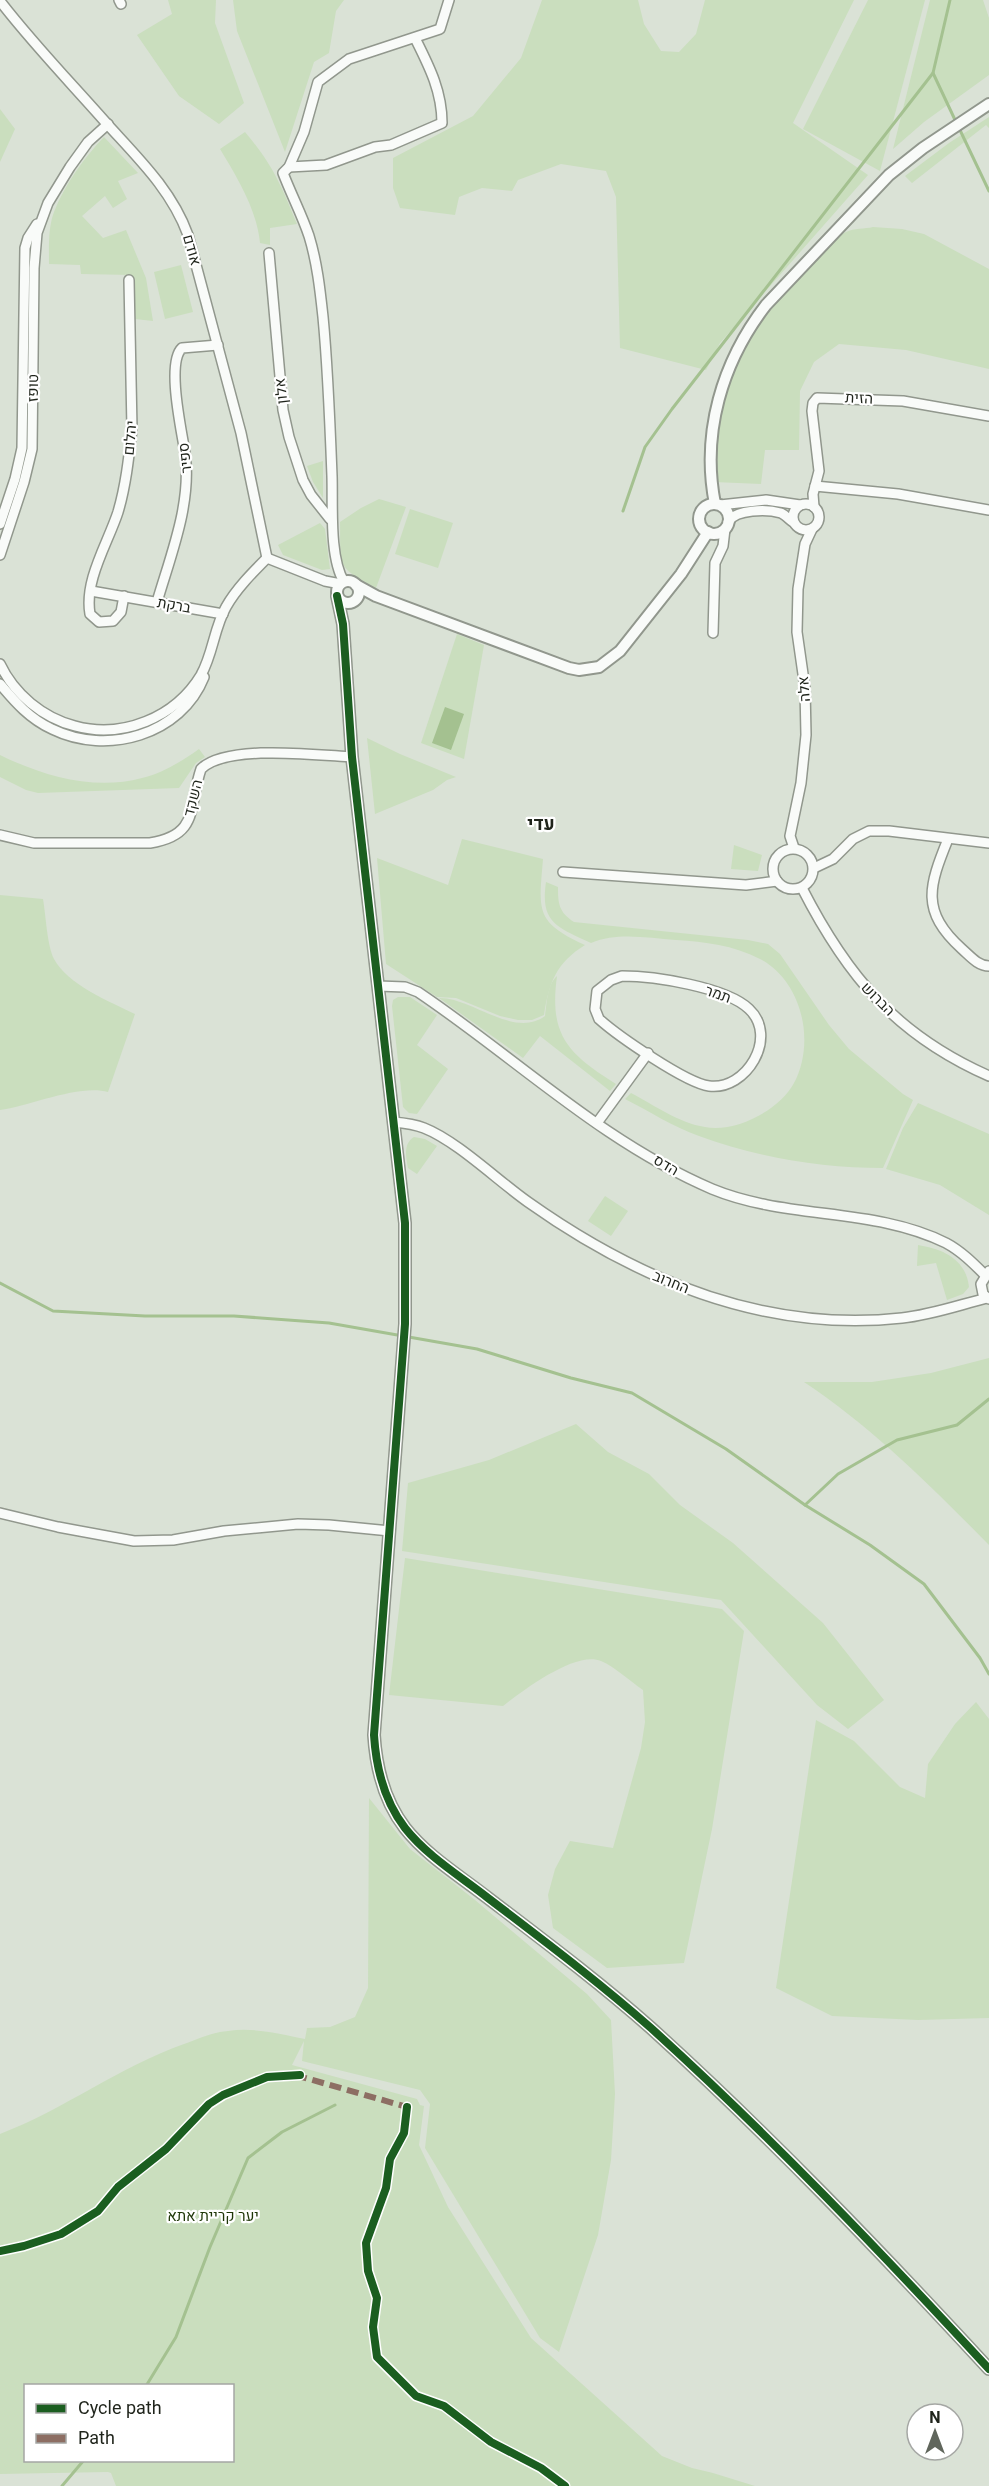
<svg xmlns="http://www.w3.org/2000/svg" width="989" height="2486" font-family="Roboto,Heebo,sans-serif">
	<rect width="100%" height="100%" fill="#dae2d6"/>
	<g fill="#cadebe" fill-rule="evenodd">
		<path d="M168,0H216L215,23L244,103L219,124L179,96L137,35L172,14Z"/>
		<path d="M233,0H344L336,11L329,53L314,62L285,152L237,31Z"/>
		<path d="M542,0H638L644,24L661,51L679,52L696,34L705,0H854L793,123L868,175L720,343L706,370L620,348L616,197L606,171L561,164L518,180L512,191L482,188L459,197L455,215L400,208L393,188V158L473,116L521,58Z"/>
		<path d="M868,0H925L880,171L803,129Z"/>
		<path d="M930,0H983L989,18V75L924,122L893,149Z"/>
		<path d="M0,109L15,129L0,162Z"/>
		<path d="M989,117V128L986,125L912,183L905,176L949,143Z"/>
		<path d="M245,132C273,165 281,185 297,224L270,228V245L260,243C257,210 237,177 220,149Z"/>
		<path d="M104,137L138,173L118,181L127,199L113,208L105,196L82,216L103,238L126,230L146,278L153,321L135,319L132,275L81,274L80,265L49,264C49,246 48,228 54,212C65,184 84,158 104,137Z"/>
		<path d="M873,227L902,229L924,234L989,269V369L906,350L839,344L814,362L800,391L799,450H765L761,484L714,482C717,388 738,341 803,273C812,263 835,236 846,232C854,228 865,229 873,227Z"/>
		<path d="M181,265L193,312L165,319L154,272Z"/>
		<path d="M323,461V498L313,482L307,466Z"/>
		<path d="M379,499L406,507L376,588C335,566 341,567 340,522L361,508Z"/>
		<path d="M410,509L453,523L438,568L395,554Z"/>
		<path d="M320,523L325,529L330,569L322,570L283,555L278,545Z"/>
		<path d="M457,634L484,645L464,759L421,743Z"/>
		<path d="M367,738L400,754L456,777L447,780L433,790L375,814Z"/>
		<path d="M199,749L205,757L196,763L179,788L38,793L26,790L0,777V755C43,776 94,791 142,778C163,773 182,761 199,749Z"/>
		<path d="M462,839L543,859C539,910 534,922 585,945C556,963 549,983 544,1015L532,1020H518L500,1016L456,998L437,997L386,964L377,858L448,885Z"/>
		<path d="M734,845L762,855L758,871L731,869Z"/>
		<path d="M546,882L558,887C558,904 559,912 574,922L748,940L768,944L780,954L829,1025L849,1049L903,1094L913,1100L883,1168C822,1168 756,1157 699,1136C673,1127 649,1111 625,1099L631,1093C654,1105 679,1123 705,1127C735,1133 780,1110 794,1083C816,1042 802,981 760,959C733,945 705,942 676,940C647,938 618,932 591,943C557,927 540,923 546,882Z"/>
		<path d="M0,895L43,899C46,916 47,945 54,959C67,984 110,1002 135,1014L108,1092C79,1084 30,1106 0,1110Z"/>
		<path d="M557,976C549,1035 567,1053 616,1084L610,1091L540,1036L523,1058L439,998C471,997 514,1039 545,1016C547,1002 547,985 557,976Z"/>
		<path d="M398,997H410L437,1015L417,1045L448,1069L417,1114L409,1113L403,1107L392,1006L393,1000Z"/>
		<path d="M918,1103L989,1134V1215L940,1185L886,1169L903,1128Z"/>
		<path d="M414,1137L425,1139L437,1146L417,1174L408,1168C406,1156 403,1144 414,1137Z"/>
		<path d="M605,1196L628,1211L611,1236L588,1221Z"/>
		<path d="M918,1245C943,1249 966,1259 969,1287L963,1294L947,1300L936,1263L917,1266Z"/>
		<path d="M989,1358V1545C931,1486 873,1428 804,1382H872L931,1373Z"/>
		<path d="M576,1424L608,1452L649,1474L680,1505L733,1543L823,1623L884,1700L848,1729L817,1705L721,1600L402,1551L408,1483L489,1460Z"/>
		<path d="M405,1558L722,1609L744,1631L712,1829L684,1963L607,1968L553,1928L548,1895L555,1869L570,1841L613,1848L641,1748L645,1722L643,1690C630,1681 615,1667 601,1661C576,1650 522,1691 503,1706L389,1695Z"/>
		<path d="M976,1702L989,1719V2018L918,2020L832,2016L776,1988L816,1720L854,1741L900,1787L925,1798L928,1764L955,1724Z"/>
		<path d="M369,1798L410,1849L475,1900L587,1994L611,2020L615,2094L611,2160L598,2235L559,2352L540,2338L425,2148L430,2104L420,2090L302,2061L304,2041L292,2065L417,2099L420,2105L424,2106L419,2145L448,2207L531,2338L662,2456L692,2468L713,2473L755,2486H116L111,2473L108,2472L0,2474V2134C65,2109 119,2067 184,2044C198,2039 213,2032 228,2031C254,2027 279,2034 305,2039L307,2028L330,2027L355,2017L368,1988ZM26,2386H232V2460H26Z"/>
	</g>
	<path fill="#a4c190" d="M445,707L464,714L451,750L432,743Z"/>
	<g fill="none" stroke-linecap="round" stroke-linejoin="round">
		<g stroke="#a4c190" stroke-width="3">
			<path d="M933,73L956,122"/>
			<path d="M959,128L989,191"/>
			<path d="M623,511L645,447L672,409L933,73L950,0"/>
			<path d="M0,1283L53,1311L145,1316H234L329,1323L477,1349L571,1378L632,1393L726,1449L805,1505L870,1545L924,1584L980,1658L989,1674"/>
			<path d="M805,1505L838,1474L897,1440L957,1425L989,1399"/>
			<path d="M146,2386L176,2337L210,2247L248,2158L282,2132L335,2105"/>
			<path d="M62,2486L84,2460"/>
		</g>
		<g stroke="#91978d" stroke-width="12">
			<g id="minor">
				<path d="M119,0L121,4"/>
				<path d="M0,1C33,44 72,84 108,125C139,159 172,191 188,235L241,433L267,558"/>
				<path d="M289,167L326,165L375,147L391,145L442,123C442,91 429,66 415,38"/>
				<path d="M269,253L283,410L289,437L303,480L311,495L330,519"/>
				<path d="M815,486L898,494L989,510"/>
				<circle cx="806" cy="517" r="13"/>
				<path d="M720,505L766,500L800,505"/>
				<path d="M814,507L813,494L819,471L812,411L813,403L817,398L903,401L989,416"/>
				<path d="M728,522C736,509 767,509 781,513C785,515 789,519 793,522"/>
				<path d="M0,524L15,479L22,448L25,248L28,238L37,224"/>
				<path d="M0,555L24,482L32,449L34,268L37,233L48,203L70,167L88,142L108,124"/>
				<path d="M267,558L325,581L341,584"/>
				<path d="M344,582C329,557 333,505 332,476C330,423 328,369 323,317C320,289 317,262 309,236C302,215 291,194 283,173L289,167L304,132L318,82L349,59L440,29L449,0"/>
				<path d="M91,591L223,614"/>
				<path d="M124,596L121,612L113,621L99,622L90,614C84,580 108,543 118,512C126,485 129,456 132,429L129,280"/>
				<path d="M157,602C171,554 192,503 185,453C182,432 166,363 182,348L218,345"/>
				<path d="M713,633L715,563L723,546L725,529"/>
				<path d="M0,664C14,694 43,718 75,726C122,739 175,718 201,675C213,654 214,628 226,607C236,589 253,572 267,558"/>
				<path d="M0,684C15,702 30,719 52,729C107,756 181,735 204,677"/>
				<path d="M0,835L34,843H150C200,835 188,807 201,769C226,744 317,755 352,757"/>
				<path d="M948,839C929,886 920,911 962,949C970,956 978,966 989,966"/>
				<path d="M794,848L790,836L801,783L806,735L805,688L797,632L798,589L805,544L812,529"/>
				<circle cx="793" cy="869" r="20"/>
				<path d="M814,868L833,859L853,839L869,831H889L989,843"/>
				<path d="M563,872L746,885L777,881"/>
				<path d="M802,888C847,976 896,1035 989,1076"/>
				<path d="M622,976C654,976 726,987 749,1009C779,1037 746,1091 709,1086C686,1083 618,1036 599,1019L595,1009L597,991L611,980Z"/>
				<path d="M378,986L405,987L418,992C516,1058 602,1142 712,1189C787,1220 874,1207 946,1243C961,1251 973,1263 985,1275"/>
				<path d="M393,1122C404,1123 414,1124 424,1128C457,1141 498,1181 528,1202C638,1280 766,1333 902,1318C931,1315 959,1305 987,1298"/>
				<path d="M597,1123L648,1053"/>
				<path d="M989,1271L981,1284L983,1294L989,1299"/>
				<path d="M0,1513L58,1527L134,1541L173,1540L224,1531L298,1524L329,1525L390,1531"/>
			</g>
		</g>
		<g stroke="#91978d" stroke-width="14">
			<g id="tertiary">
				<path d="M715,504C701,433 722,362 766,305L889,175L923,148L989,104"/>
				<circle cx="714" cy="519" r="15"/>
				<circle cx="348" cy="592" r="11"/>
				<path d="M356,585L376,596L569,668L579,670L599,667L620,651L681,574L708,532"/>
				<path d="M337,596L343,624L352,757L405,1223V1324L374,1735C376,1767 385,1802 405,1828C427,1856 460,1876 488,1898C543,1940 599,1982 651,2028C769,2135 881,2252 989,2369"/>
			</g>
		</g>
		<use href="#minor" stroke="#f9fbf9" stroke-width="9"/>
		<use href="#tertiary" stroke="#f9fbf9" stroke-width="10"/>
		<path stroke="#8d6e63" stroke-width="6" stroke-dasharray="12 6" stroke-linecap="butt" d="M295,2075L407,2107L408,2110"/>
		<g stroke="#fff" stroke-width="11">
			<g id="cycleway">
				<path d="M337,596L343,624L352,757L405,1223V1324L374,1735C376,1767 385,1802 405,1828C427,1856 460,1876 488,1898C543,1940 599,1982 651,2028C769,2135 881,2252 989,2369"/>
				<path d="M407,2107L404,2133L390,2159L386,2188L366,2243L368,2271L377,2298L373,2327L377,2357L416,2396L444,2406L491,2442L541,2468L565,2486"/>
				<path d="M0,2251L24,2246L61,2234L98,2211L118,2187L166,2149L209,2104L223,2095L267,2077L300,2075"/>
			</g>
		</g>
		<use href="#cycleway" stroke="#1b5e20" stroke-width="8"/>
	</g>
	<g text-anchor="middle" stroke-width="4.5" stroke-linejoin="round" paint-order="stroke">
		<g font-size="15" fill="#1f241b" stroke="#fff">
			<text transform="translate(192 250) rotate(74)" y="5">אודם</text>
			<text transform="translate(33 388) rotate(-89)" y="5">טופז</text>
			<text transform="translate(281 391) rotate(-96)" y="5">אלון</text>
			<text transform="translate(859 398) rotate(3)" y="5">הזית</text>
			<text transform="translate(130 438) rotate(-85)" y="5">יהלום</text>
			<text transform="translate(185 458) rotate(-96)" y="5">ספיר</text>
			<text transform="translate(174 605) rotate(10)" y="5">ברקת</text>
			<text transform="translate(804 689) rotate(-95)" y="5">אלה</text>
			<text transform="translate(193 798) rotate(-76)" y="5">השקד</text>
			<text transform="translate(718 994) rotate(19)" y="5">תמר</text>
			<text transform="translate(878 999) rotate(45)" y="5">הברוש</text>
			<text transform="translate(666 1165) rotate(30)" y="5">הדס</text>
			<text transform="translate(671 1282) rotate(22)" y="5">החרוב</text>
		</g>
		<g font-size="15" fill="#1e3607" stroke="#fff">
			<text x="213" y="2221">יער קריית אתא</text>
		</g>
		<g font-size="18" font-weight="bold" fill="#1f241b" stroke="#fff">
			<text x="541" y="830">עדי</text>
		</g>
	</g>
	<rect x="24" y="2384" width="210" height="78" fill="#ffffff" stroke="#a5a7a4" stroke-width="1.5"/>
	<rect x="36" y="2404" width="30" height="9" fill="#1b5e20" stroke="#a5a7a4" stroke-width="1.5"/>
	<text x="78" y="2414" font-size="18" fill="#1f241b">Cycle path</text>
	<rect x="36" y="2434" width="30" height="9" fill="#8d6e63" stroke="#a5a7a4" stroke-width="1.5"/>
	<text x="78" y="2444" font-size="18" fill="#1f241b">Path</text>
	<g transform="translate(935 2432)"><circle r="28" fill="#ffffff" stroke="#a5a7a4" stroke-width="1.5"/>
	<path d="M0-4.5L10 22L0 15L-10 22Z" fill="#60665c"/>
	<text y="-9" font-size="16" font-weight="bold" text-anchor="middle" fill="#1f241b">N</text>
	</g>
</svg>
